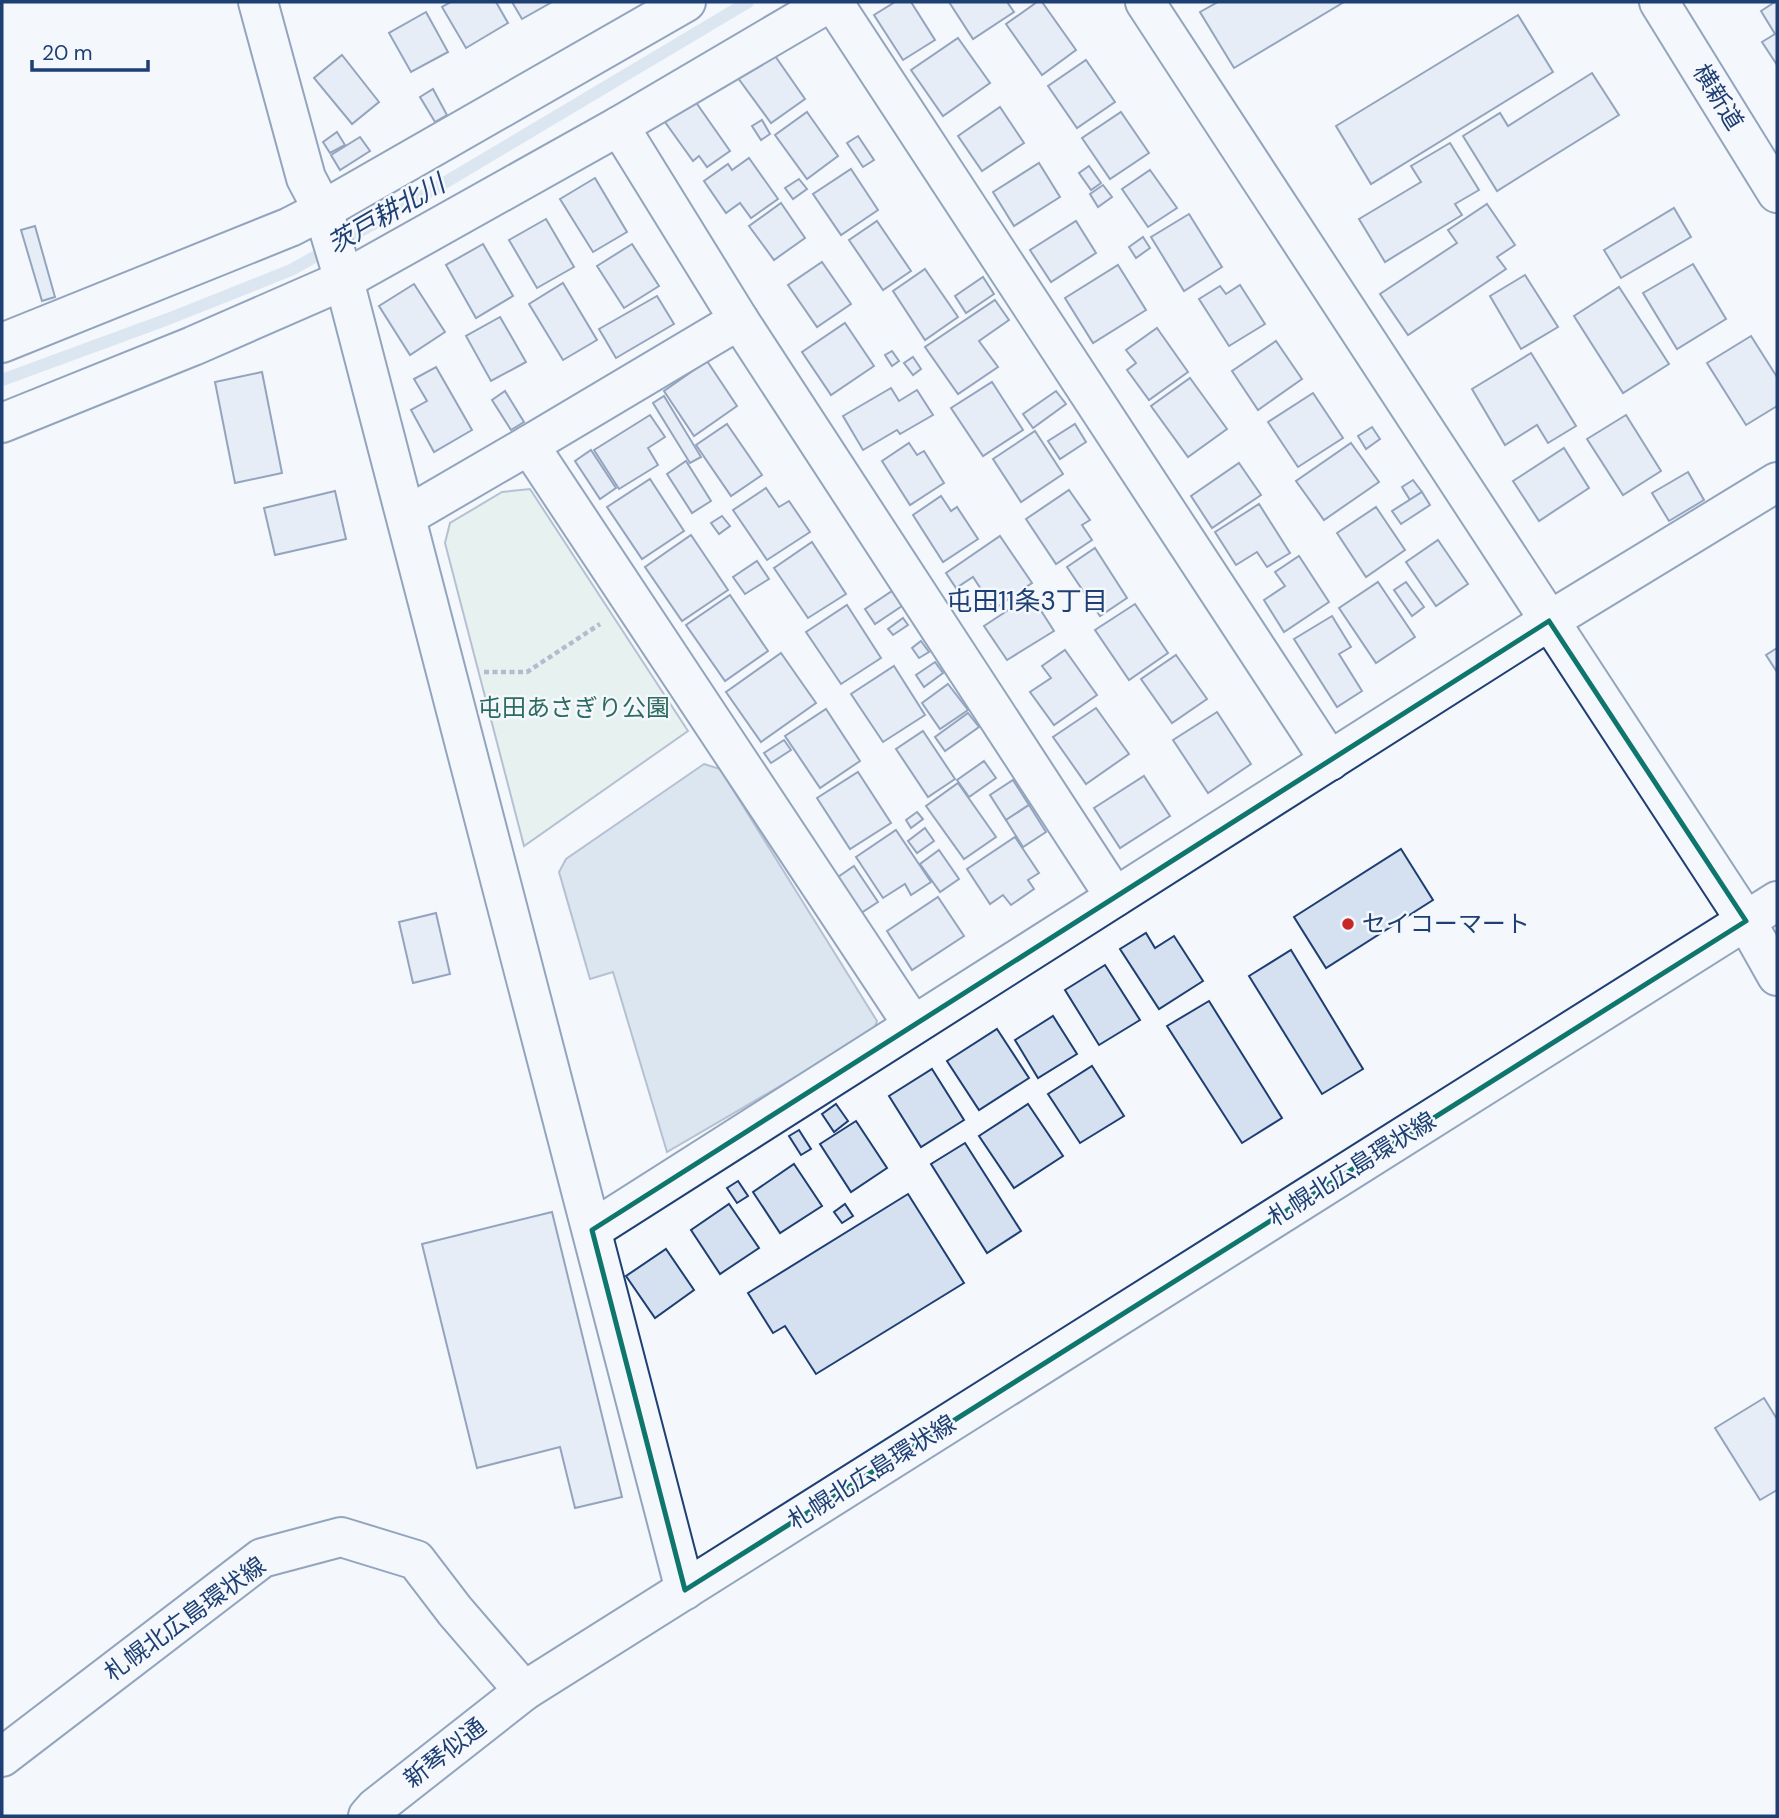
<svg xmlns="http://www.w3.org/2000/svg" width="1779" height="1818" font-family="'DM Sans','Noto Sans JP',sans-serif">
	<rect width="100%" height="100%" fill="#f4f7fb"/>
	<path fill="#d7e8df" stroke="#687fa3" stroke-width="2" d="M530,489L688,731L524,846L445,543L450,523L502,492Z"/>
	<path fill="#bed0e5" stroke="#687fa3" stroke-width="2" d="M704,764L720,769L877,1021L873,1032L667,1152L613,972L590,979L559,872L566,859Z"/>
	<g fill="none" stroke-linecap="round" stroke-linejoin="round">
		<path stroke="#bed0e5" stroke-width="12" d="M2,380L168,319L291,270L409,204L748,2"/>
	</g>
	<g fill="#d5e0f0" stroke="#1d3f73" stroke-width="2">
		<path d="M451,2H496L508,23L466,48L442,7Z"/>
		<path d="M512,2H552L522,19Z"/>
		<path d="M895,2H911L935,40L903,60L874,15Z"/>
		<path d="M949,2H1007L1014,12L973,39Z"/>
		<path d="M1037,2H1042L1076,50L1042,75L1006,24Z"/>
		<path d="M1218,2H1344L1234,68L1200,12Z"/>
		<path d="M1775,2H1777V65L1762,42L1775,34L1761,11Z"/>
		<path d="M426,12L448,52L411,72L389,33Z"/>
		<path d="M1518,15L1553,72L1371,184L1336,126Z"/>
		<path d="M958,38L990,83L943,116L911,70Z"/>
		<path d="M773,53L805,99L771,123L738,78Z"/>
		<path d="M342,55L379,102L352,124L314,78Z"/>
		<path d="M1086,60L1115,102L1077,128L1048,86Z"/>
		<path d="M1592,73L1619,115L1497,191L1463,136L1500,113L1508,126Z"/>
		<path d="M433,89L447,115L435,122L420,97Z"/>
		<path d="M695,101L730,151L707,167L699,156L693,161L665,122Z"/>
		<path d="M1000,107L1024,143L982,171L958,136Z"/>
		<path d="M807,112L838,156L807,179L775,135Z"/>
		<path d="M1121,112L1149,153L1110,179L1082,138Z"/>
		<path d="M762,120L770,134L761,140L752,126Z"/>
		<path d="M337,132L345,145L330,153L323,142Z"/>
		<path d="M858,136L874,160L863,167L847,143Z"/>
		<path d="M360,137L370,151L340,170L331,155Z"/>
		<path d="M1450,143L1479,190L1455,204L1462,215L1385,262L1359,219L1421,182L1411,166Z"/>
		<path d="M749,158L778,199L751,218L740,203L726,213L704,181L728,164L732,170Z"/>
		<path d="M1039,163L1060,197L1014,226L993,192Z"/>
		<path d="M1089,166L1101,183L1091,190L1079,173Z"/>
		<path d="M851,169L878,210L841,235L813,194Z"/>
		<path d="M1150,170L1177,208L1148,227L1122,189Z"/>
		<path d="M595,178L627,232L593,252L560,199Z"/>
		<path d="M799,179L807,189L793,199L785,188Z"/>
		<path d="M1103,185L1112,197L1098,207L1090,194Z"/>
		<path d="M781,203L805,238L774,260L749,226Z"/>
		<path d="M1487,204L1515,245L1497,257L1506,269L1408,335L1380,294L1457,243L1448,230Z"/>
		<path d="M1674,208L1691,237L1621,278L1604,250Z"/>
		<path d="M1189,214L1222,267L1184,291L1151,237Z"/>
		<path d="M546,219L574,267L537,288L509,240Z"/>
		<path d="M877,221L911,271L883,290L849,240Z"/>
		<path d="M1076,221L1096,253L1051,282L1030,250Z"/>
		<path d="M35,226L55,297L42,301L21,230Z"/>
		<path d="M1143,237L1150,248L1136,258L1129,247Z"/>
		<path d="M483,244L513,296L476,318L446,265Z"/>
		<path d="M632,244L659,286L624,308L597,266Z"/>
		<path d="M822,262L851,304L817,327L788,285Z"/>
		<path d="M1693,264L1726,319L1677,349L1643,293Z"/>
		<path d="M1118,265L1146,310L1093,343L1065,298Z"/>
		<path d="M925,269L958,317L925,340L893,291Z"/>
		<path d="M1525,275L1558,327L1521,349L1490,296Z"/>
		<path d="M983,277L994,294L966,313L955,296Z"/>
		<path d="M563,283L597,340L563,360L529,304Z"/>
		<path d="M414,284L445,332L410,355L379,306Z"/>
		<path d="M1240,285L1265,324L1229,346L1199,299L1220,286L1226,294Z"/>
		<path d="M1619,287L1669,364L1623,393L1574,316Z"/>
		<path d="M657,296L674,324L616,358L599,329Z"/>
		<path d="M995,300L1009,320L979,341L998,367L958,394L925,347Z"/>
		<path d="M500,317L526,362L491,381L466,336Z"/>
		<path d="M845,323L874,366L831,395L802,352Z"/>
		<path d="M1157,328L1188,372L1149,400L1127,370L1136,363L1126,350Z"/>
		<path d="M1751,336L1777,377V406L1746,425L1707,363Z"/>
		<path d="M1276,341L1302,379L1258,410L1232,371Z"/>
		<path d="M892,351L899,361L892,366L885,355Z"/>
		<path d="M1531,353L1576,426L1548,443L1537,425L1505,445L1472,389Z"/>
		<path d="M913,357L921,369L913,375L904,363Z"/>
		<path d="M707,361L737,406L694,436L664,391Z"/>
		<path d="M436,367L472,430L434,452L411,410L427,401L414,379Z"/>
		<path d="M262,372L282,473L235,483L215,382Z"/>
		<path d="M1190,378L1227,429L1188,457L1151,406Z"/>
		<path d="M992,382L1023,430L983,456L951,408Z"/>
		<path d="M891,388L899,401L917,390L933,415L900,434L897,430L863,450L843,416Z"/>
		<path d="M505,391L524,422L511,430L492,400Z"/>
		<path d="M1056,391L1066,404L1033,428L1023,414Z"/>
		<path d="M1313,393L1343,438L1298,467L1268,422Z"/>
		<path d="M664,396L701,457L690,463L653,403Z"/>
		<path d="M650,415L665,437L648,448L658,465L619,489L594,450Z"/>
		<path d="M1626,415L1661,471L1623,495L1587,439Z"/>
		<path d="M727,424L762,475L731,496L696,445Z"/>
		<path d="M1075,424L1086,442L1060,459L1048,441Z"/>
		<path d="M1372,427L1380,439L1366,449L1358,436Z"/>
		<path d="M1035,431L1063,474L1021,502L993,459Z"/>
		<path d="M909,443L917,455L924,451L944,483L910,505L882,461Z"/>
		<path d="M1351,443L1379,482L1324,520L1296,481Z"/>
		<path d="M1564,448L1589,488L1539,521L1513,481Z"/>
		<path d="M591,450L616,488L600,499L575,461Z"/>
		<path d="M686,461L711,501L692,513L667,474Z"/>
		<path d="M1239,463L1261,495L1212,528L1191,496Z"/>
		<path d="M1688,472L1704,500L1669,521L1652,493Z"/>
		<path d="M650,479L684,531L642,559L607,507Z"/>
		<path d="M1413,480L1422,492L1410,500L1402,487Z"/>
		<path d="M766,488L779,507L789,501L810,532L767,560L733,510Z"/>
		<path d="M1069,490L1090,520L1082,525L1092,540L1056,564L1026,519Z"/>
		<path d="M335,491L346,539L275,555L264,508Z"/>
		<path d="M1422,492L1430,505L1401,524L1392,511Z"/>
		<path d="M941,496L951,511L957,507L978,539L943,562L913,515Z"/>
		<path d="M1259,504L1290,553L1267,567L1257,552L1236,565L1215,532Z"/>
		<path d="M1376,507L1405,550L1366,577L1337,533Z"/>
		<path d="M722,516L730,526L719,534L711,523Z"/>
		<path d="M691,535L728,590L682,621L645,567Z"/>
		<path d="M1000,536L1032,583L994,609L973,577L956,588L946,573Z"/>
		<path d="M1438,540L1468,584L1436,606L1406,562Z"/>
		<path d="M812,542L846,594L808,618L774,568Z"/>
		<path d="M1095,548L1127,598L1100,616L1067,567Z"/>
		<path d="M1299,556L1329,602L1284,632L1264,600L1285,586L1275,572Z"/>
		<path d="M757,561L769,579L745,594L733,577Z"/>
		<path d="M1378,582L1415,637L1376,663L1339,608Z"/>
		<path d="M1406,582L1424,607L1412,616L1394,590Z"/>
		<path d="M892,591L902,606L875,624L865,609Z"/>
		<path d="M730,595L768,651L725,681L686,625Z"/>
		<path d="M1031,595L1054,631L1007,660L984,626Z"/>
		<path d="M1135,604L1168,653L1129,680L1095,630Z"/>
		<path d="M847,605L881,658L841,684L806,632Z"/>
		<path d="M1332,616L1351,647L1339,654L1362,691L1337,707L1294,639Z"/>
		<path d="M903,618L908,625L893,635L888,629Z"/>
		<path d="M921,641L929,652L919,658L912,648Z"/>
		<path d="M1777,648V672L1766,655Z"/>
		<path d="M1065,650L1097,695L1054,725L1030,692L1051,678L1042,666Z"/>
		<path d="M781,653L816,703L761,742L726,692Z"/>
		<path d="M1176,655L1207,699L1172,723L1141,679Z"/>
		<path d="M935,662L943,673L924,687L916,675Z"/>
		<path d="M894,666L925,715L883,742L851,694Z"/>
		<path d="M948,684L968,710L940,729L922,703Z"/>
		<path d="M1096,708L1129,754L1086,784L1053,737Z"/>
		<path d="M826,709L860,761L820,788L785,736Z"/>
		<path d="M1217,712L1251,764L1208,793L1173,740Z"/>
		<path d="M968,713L979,727L945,751L935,737Z"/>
		<path d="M923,731L955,779L928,797L896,749Z"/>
		<path d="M784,740L791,750L771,763L764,753Z"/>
		<path d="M984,761L996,778L969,797L957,780Z"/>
		<path d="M858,772L891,823L850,849L817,798Z"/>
		<path d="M1144,776L1170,816L1120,848L1094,808Z"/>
		<path d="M1013,780L1029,805L1006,820L990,795Z"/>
		<path d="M958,783L996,837L964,859L926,806Z"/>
		<path d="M1029,805L1046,832L1023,847L1006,820Z"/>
		<path d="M917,812L923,819L911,828L906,820Z"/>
		<path d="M925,828L934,841L917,853L908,841Z"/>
		<path d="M896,830L931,882L911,895L905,884L883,898L856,857Z"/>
		<path d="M1015,837L1039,873L1028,880L1034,889L1011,905L1003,895L990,904L967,869Z"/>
		<path d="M1401,849L1433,900L1326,968L1294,917Z"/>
		<path d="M939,850L959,879L940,892L920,864Z"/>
		<path d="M854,866L878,902L861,913L838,877Z"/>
		<path d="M938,897L964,936L912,970L887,931Z"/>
		<path d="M436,913L450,974L413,983L399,922Z"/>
		<path d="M1146,933L1155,948L1174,936L1203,981L1159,1009L1120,949Z"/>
		<path d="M1291,950L1363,1069L1322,1094L1249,976Z"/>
		<path d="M1105,965L1140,1020L1099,1045L1065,990Z"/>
		<path d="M1209,1001L1282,1118L1242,1143L1167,1026Z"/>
		<path d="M1053,1016L1077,1054L1038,1078L1015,1040Z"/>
		<path d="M997,1029L1029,1078L979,1110L947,1061Z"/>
		<path d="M1092,1066L1124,1116L1080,1143L1048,1094Z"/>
		<path d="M932,1069L964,1120L921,1147L889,1096Z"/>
		<path d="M836,1104L848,1121L834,1132L822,1114Z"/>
		<path d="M1028,1104L1063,1156L1014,1188L979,1136Z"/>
		<path d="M856,1121L887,1168L851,1192L820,1144Z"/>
		<path d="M799,1130L811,1149L801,1155L789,1136Z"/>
		<path d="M965,1143L1021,1231L987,1253L931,1164Z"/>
		<path d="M794,1164L822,1206L780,1233L753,1192Z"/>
		<path d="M738,1181L748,1196L737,1203L727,1188Z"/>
		<path d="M908,1194L964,1283L816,1374L785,1326L773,1333L748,1293Z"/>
		<path d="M729,1204L759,1248L720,1274L691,1230Z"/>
		<path d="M845,1204L853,1216L842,1223L834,1212Z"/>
		<path d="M552,1212L622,1497L575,1508L560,1447L477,1468L422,1244Z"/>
		<path d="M666,1249L694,1290L655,1318L626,1276Z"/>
		<path d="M1764,1398L1777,1419V1490L1760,1500L1715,1428Z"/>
	</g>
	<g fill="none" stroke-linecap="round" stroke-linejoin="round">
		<g stroke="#1d3f73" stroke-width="42">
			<g id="minor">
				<path d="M258,2L306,178L323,210L344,280L685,1590"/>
				<path d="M833,2L1330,761"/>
				<path d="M1145,2L1746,921L1777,976"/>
				<path d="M1659,2L1777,193"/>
				<path d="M619,126L739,320L1115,897"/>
				<path d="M2,343L290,227L323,210L686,2"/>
				<path d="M2,423L193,346L344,280L619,126L830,2"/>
				<path d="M529,445L913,1025"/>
				<path d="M407,516L529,445L739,320"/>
				<path d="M592,1230L1549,621L1777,482"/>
				<path d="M368,1816L375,1808L524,1691"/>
			</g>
		</g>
		<g stroke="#1d3f73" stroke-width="42">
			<path id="major" d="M2,1757L262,1558L341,1537L416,1560L455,1611L524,1691L1777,901"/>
		</g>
		<path stroke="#5e769c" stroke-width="4.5" stroke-dasharray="5 3.5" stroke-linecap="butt" d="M484,672H527L600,624"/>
		<use href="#minor" stroke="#f4f7fb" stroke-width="38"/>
		<use href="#major" stroke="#f4f7fb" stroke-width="38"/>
	</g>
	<path d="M0 0H1779V1818H0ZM1549,621L1746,921L685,1590L592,1230Z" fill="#f4f7fb" fill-opacity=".55" fill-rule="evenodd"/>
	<path fill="none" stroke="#0f766e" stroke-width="5" stroke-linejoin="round" d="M1549,621L1746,921L685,1590L592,1230Z"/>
	<circle fill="#c62828" stroke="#f4f7fb" stroke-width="2.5" cx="1348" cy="924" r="7"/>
	<g text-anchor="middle" stroke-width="5" stroke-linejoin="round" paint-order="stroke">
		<g font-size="24" fill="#1d3f73" stroke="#f4f7fb">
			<text transform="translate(1718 97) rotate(58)" y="8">横新道</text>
			<text transform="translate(1352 1169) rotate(-32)" y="8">札幌北広島環状線</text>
			<text transform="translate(872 1472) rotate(-32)" y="8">札幌北広島環状線</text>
			<text transform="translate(185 1619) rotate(-36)" y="8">札幌北広島環状線</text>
			<text transform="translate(445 1753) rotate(-38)" y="8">新琴似通</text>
		</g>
		<g font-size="24" fill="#2c6c60" stroke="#f4f7fb">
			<text x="574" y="716">屯田あさぎり公園</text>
		</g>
		<g font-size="24" fill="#1d3f73" stroke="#f4f7fb" text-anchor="start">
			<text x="1362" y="932">セイコーマート</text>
		</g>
		<g font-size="26" font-style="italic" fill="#1d3f73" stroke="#f4f7fb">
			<text transform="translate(386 214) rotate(-30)" y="9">茨戸耕北川</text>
		</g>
		<g font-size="26" fill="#1d3f73" stroke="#f4f7fb">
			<text x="1027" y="610">屯田11条3丁目</text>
		</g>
	</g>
	<rect width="1779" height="1818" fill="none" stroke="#1d3f73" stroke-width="7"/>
	<path d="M32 60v10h116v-10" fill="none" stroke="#1d3f73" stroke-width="3.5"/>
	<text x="42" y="60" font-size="21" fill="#1d3f73" stroke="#f4f7fb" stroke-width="5" paint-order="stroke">20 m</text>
</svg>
